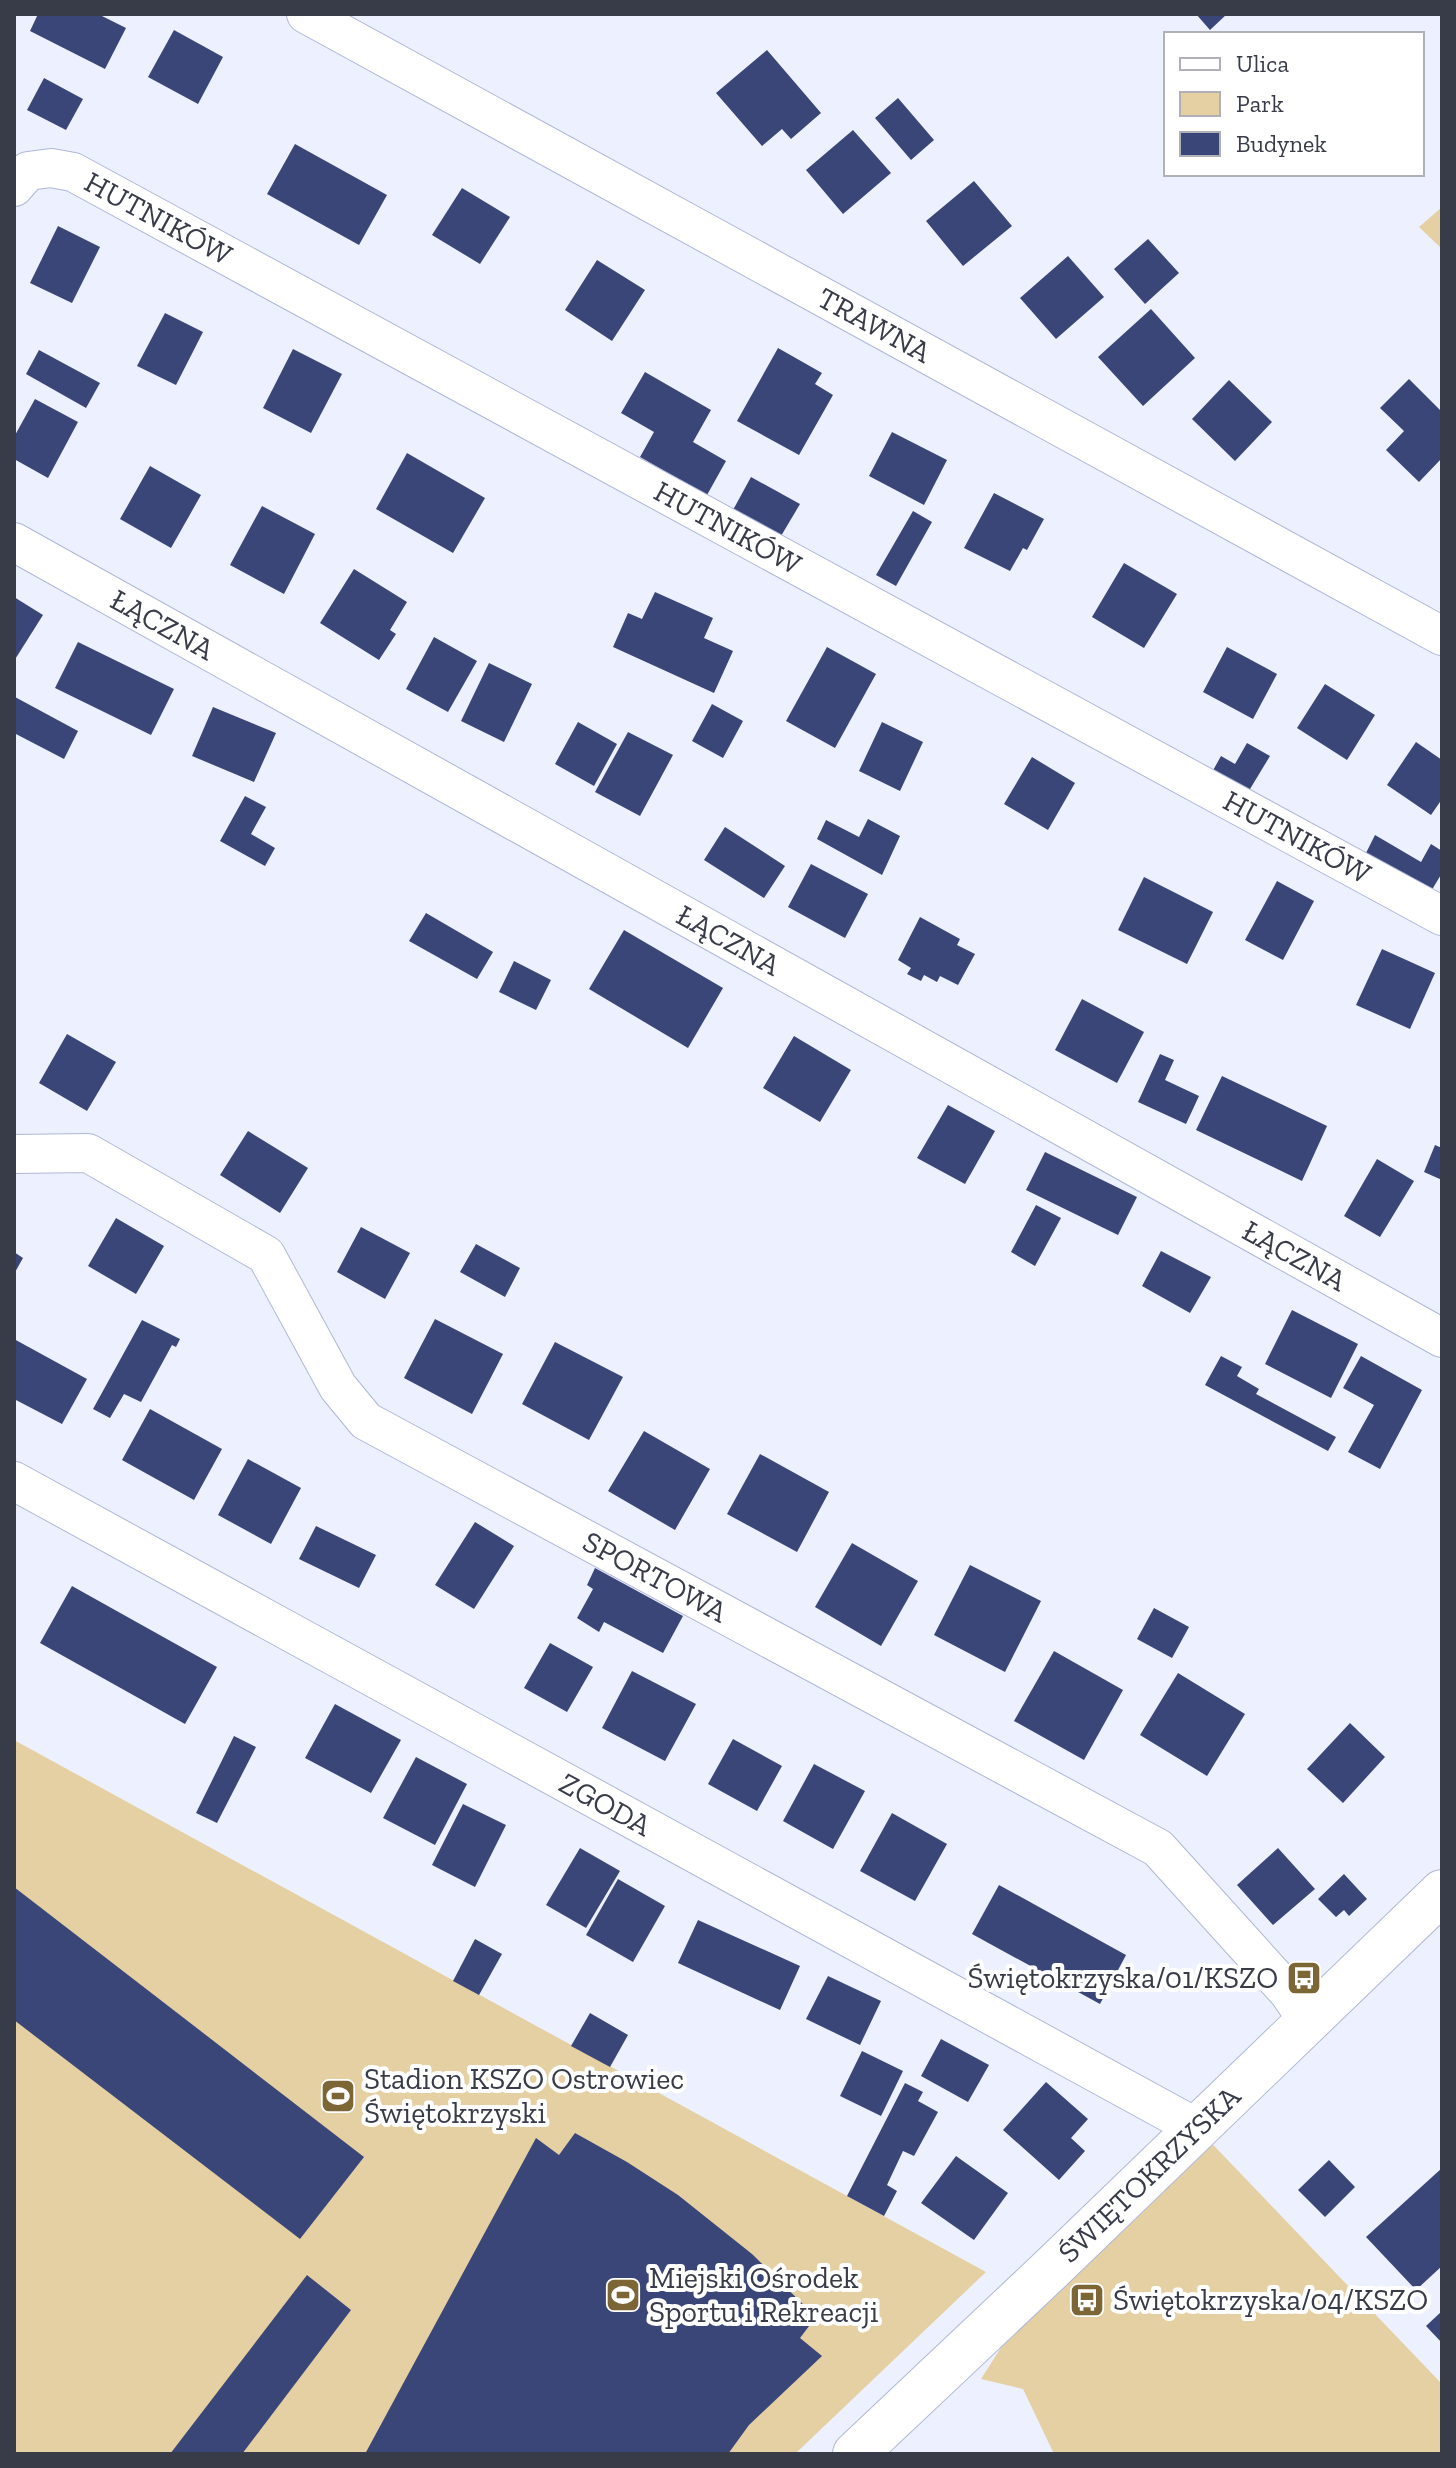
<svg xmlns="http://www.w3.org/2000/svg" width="1456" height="2468" font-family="'Zilla Slab',serif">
	<rect width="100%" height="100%" fill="#edf1ff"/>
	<g fill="#e5d0a4">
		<path d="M1442,207V249L1419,227Z"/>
		<path d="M14,1740L986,2272L795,2454H14Z"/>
		<path d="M1197,2128L1442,2384V2454H1054L1023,2389L981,2379L1051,2269Z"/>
	</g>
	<g fill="#3b4678">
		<path d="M38,14H98L126,28L105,69L30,31Z"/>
		<path d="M1196,14H1227L1210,30Z"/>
		<path d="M174,30L223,57L198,104L148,77Z"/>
		<path d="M767,50L821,113L791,139L782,129L762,146L716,93Z"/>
		<path d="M44,78L83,99L66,130L27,110Z"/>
		<path d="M898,98L934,140L911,160L875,118Z"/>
		<path d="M853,130L891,173L843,214L806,170Z"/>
		<path d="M295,144L387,195L359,245L267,194Z"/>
		<path d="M974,181L1012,226L963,266L926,221Z"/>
		<path d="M462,188L510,217L480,264L432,235Z"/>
		<path d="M58,226L100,247L72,303L30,283Z"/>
		<path d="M1148,239L1179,273L1145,304L1114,269Z"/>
		<path d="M1068,256L1104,297L1056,339L1020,298Z"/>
		<path d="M597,260L645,290L612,341L565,310Z"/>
		<path d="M1151,309L1195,358L1143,406L1098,357Z"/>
		<path d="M165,313L203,332L176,385L137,366Z"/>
		<path d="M778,348L822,373L815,384L833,395L799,455L737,421Z"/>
		<path d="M293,349L342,374L311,433L263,408Z"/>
		<path d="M39,350L100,383L86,408L26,374Z"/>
		<path d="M645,372L711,410L693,442L726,461L707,495L640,457L654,432L621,413Z"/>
		<path d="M1409,379L1442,412V458L1419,482L1386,450L1404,431L1380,408Z"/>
		<path d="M1229,380L1272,422L1235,461L1192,419Z"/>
		<path d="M35,399L78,422L48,478L14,459V437Z"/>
		<path d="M892,432L947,460L924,505L869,476Z"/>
		<path d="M407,453L485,498L453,553L376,509Z"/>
		<path d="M150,466L201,495L171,548L120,519Z"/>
		<path d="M751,477L800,504L781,536L733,510Z"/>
		<path d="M994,493L1044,519L1027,550L1023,548L1010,571L964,548Z"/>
		<path d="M262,506L315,534L284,594L230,565Z"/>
		<path d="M913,511L932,522L896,586L876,575Z"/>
		<path d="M1124,563L1177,594L1144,648L1092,617Z"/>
		<path d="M354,569L407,602L390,630L396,634L379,660L320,623Z"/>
		<path d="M655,592L713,618L704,638L733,651L714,693L613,647L628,613L642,619Z"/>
		<path d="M14,597L43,615L14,661Z"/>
		<path d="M434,637L477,661L448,712L406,689Z"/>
		<path d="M78,642L174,689L151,735L55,688Z"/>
		<path d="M827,647L876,674L835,748L786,721Z"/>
		<path d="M1227,647L1277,674L1253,719L1203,692Z"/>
		<path d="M489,663L532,684L504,742L461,721Z"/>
		<path d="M1325,684L1375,715L1347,760L1297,728Z"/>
		<path d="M15,697L78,731L64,759L14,733Z"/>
		<path d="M712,704L743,721L723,758L692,741Z"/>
		<path d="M213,707L276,733L254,782L192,756Z"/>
		<path d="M578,722L617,744L594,786L555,764Z"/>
		<path d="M882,722L923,742L900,791L859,771Z"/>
		<path d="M628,732L673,755L640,816L595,792Z"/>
		<path d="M1416,742L1442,760V799L1431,815L1387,785Z"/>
		<path d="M1247,743L1270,756L1247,794L1211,774L1221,756L1235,764Z"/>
		<path d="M1032,757L1075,783L1048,830L1004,804Z"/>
		<path d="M245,796L266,807L251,834L275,848L265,866L220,841Z"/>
		<path d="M868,819L900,836L882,875L817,839L826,820L859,837Z"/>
		<path d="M725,827L785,866L764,898L704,860Z"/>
		<path d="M1375,835L1421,862L1431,844L1442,851V873L1430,893L1364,857Z"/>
		<path d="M811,864L868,894L845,938L788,907Z"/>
		<path d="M1144,877L1213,912L1187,964L1118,930Z"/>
		<path d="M1277,881L1314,901L1283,960L1245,940Z"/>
		<path d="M426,913L493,952L477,979L409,941Z"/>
		<path d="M920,917L960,939L957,945L975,954L958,985L940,976L937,982L924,975L921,981L907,974L911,968L898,960Z"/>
		<path d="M624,930L723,988L688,1048L589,989Z"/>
		<path d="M1382,949L1435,973L1410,1029L1356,1005Z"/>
		<path d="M514,961L551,980L536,1010L499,992Z"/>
		<path d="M1082,999L1144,1032L1117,1083L1055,1050Z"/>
		<path d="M67,1034L116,1062L87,1111L39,1083Z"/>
		<path d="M794,1036L851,1070L820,1122L763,1088Z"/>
		<path d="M1160,1054L1174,1060L1165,1080L1199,1096L1186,1124L1138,1102Z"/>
		<path d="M1222,1076L1327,1126L1302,1181L1196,1130Z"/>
		<path d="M948,1105L995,1131L965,1184L917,1158Z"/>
		<path d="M248,1131L308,1168L280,1213L220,1175Z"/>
		<path d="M1435,1145L1442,1148V1180L1424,1172Z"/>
		<path d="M1045,1152L1137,1197L1118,1235L1026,1190Z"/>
		<path d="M1377,1159L1414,1181L1380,1237L1344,1216Z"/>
		<path d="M1036,1205L1061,1218L1035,1266L1011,1252Z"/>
		<path d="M116,1218L164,1246L136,1294L88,1266Z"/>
		<path d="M361,1227L410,1253L385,1299L337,1272Z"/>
		<path d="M476,1244L520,1268L505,1297L460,1272Z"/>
		<path d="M1161,1251L1211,1277L1190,1313L1142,1286Z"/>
		<path d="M14,1252L23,1258L14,1274Z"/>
		<path d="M1292,1310L1358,1344L1331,1398L1265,1364Z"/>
		<path d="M435,1319L503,1354L472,1414L404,1378Z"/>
		<path d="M142,1320L180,1339L176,1347L172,1345L141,1402L124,1394L110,1418L93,1409Z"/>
		<path d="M14,1339L87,1379L62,1424L14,1399Z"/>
		<path d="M555,1342L623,1377L589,1440L522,1404Z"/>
		<path d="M1221,1356L1242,1367L1237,1376L1259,1389L1256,1394L1336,1437L1328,1451L1205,1385Z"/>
		<path d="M1361,1356L1422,1390L1380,1469L1348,1452L1374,1405L1343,1388Z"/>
		<path d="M150,1409L222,1449L194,1500L122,1460Z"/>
		<path d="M644,1431L710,1469L675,1530L608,1491Z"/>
		<path d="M760,1454L829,1492L797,1552L727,1514Z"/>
		<path d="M248,1459L301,1488L271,1544L218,1515Z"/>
		<path d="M475,1522L514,1546L474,1609L435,1585Z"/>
		<path d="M316,1526L376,1555L359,1588L299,1559Z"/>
		<path d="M852,1543L918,1581L881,1646L815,1607Z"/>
		<path d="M970,1565L1041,1601L1005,1672L934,1635Z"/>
		<path d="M595,1568L683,1616L663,1653L604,1622L599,1632L577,1618L593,1589L587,1585Z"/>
		<path d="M72,1586L217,1667L185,1724L40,1643Z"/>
		<path d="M1154,1608L1189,1627L1172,1658L1137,1639Z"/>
		<path d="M550,1643L593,1667L567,1712L524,1688Z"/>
		<path d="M1054,1651L1123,1690L1084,1760L1014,1721Z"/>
		<path d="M632,1671L696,1704L665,1761L602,1728Z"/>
		<path d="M1178,1673L1245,1714L1207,1776L1140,1735Z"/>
		<path d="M335,1704L401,1740L371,1793L305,1758Z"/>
		<path d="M1350,1723L1385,1757L1343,1803L1307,1769Z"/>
		<path d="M234,1736L256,1747L217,1823L196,1813Z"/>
		<path d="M733,1739L782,1766L757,1811L708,1784Z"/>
		<path d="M416,1757L467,1784L435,1845L383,1818Z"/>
		<path d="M814,1764L865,1791L833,1849L783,1821Z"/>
		<path d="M463,1804L506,1825L475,1887L432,1865Z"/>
		<path d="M892,1813L947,1844L915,1901L860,1871Z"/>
		<path d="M580,1848L620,1871L586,1928L546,1905Z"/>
		<path d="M1278,1848L1315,1889L1273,1925L1237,1885Z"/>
		<path d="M1344,1874L1367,1899L1349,1916L1344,1910L1336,1917L1318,1899Z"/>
		<path d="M618,1879L665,1906L633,1962L586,1935Z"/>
		<path d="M999,1885L1126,1955L1100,2004L972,1934Z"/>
		<path d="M14,1887L364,2157L300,2239L14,2020Z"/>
		<path d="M698,1920L800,1966L780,2010L678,1963Z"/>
		<path d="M475,1939L502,1954L479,1995L453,1981Z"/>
		<path d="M828,1976L881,2001L860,2045L806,2019Z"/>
		<path d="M590,2013L628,2035L610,2067L571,2046Z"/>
		<path d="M941,2039L989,2065L968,2102L921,2076Z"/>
		<path d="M862,2051L903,2071L881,2116L840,2096Z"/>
		<path d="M1046,2082L1088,2119L1071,2138L1085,2151L1059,2180L1003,2130Z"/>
		<path d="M905,2083L923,2092L918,2101L938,2112L914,2156L903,2151L887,2185L897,2191L884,2216L847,2196Z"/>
		<path d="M575,2133L627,2162L678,2195L752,2254L816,2317L800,2338L822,2356L749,2425L728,2454H365L536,2138L559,2155Z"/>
		<path d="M956,2156L1008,2193L974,2240L921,2203Z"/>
		<path d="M1329,2160L1355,2187L1325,2217L1298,2190Z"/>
		<path d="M1442,2168V2266L1416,2290L1366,2237Z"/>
		<path d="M307,2275L351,2310L242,2454H170Z"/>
		<path d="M1442,2311V2343L1426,2326Z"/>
	</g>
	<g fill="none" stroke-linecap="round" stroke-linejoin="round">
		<g stroke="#aeb7d8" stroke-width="40">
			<g id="minor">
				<path id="s1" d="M306,14L1442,636"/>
				<path id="s2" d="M14,187L28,171L51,168L73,172L1442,916"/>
				<path id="s3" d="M14,542L1442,1338"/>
				<path id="s4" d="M14,1154L88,1153L266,1255L338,1387L366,1421L1158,1848L1289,1993L1308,2021"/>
				<path id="s5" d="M14,1481L1197,2128"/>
			</g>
		</g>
		<g stroke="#aeb7d8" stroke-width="46">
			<g id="tertiary">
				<path id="s6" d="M855,2454L1051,2269L1442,1892"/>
			</g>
		</g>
		<use href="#minor" stroke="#fff" stroke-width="38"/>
		<use href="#tertiary" stroke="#fff" stroke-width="44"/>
	</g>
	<defs>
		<g id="bus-square" transform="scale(1.8)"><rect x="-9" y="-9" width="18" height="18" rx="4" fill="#7c6636" stroke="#fff"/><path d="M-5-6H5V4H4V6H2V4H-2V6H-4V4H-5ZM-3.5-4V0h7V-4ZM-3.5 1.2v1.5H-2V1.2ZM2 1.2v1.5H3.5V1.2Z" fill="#fff"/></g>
		<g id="stadium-square" transform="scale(1.8)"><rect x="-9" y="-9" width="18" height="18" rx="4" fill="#7c6636" stroke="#fff"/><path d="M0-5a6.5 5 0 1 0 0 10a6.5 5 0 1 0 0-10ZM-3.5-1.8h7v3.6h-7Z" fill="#fff"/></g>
	</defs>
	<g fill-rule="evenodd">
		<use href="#bus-square" x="1304" y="1978"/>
		<use href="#stadium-square" x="338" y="2096"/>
		<use href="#stadium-square" x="623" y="2295"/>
		<use href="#bus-square" x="1087" y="2300"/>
	</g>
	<g text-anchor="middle" stroke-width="8" stroke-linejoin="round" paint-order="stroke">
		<g font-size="30" fill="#383c49" stroke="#fff">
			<text dy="10" stroke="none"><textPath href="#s2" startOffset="164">HUTNIKÓW</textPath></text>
			<text dy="10" stroke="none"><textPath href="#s1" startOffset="648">TRAWNA</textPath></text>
			<text dy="10" stroke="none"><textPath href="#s2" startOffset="812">HUTNIKÓW</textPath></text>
			<text dy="10" stroke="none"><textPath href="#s3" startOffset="170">ŁĄCZNA</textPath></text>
			<text dy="10" stroke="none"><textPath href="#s2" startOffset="1460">HUTNIKÓW</textPath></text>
			<text dy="10" stroke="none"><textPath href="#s3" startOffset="818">ŁĄCZNA</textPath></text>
			<text dy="10" stroke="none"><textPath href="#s3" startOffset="1466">ŁĄCZNA</textPath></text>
			<text dy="10" stroke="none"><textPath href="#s4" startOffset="802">SPORTOWA</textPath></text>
			<text dy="10" stroke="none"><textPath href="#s5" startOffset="674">ZGODA</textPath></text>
			<text dy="10" stroke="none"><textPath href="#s6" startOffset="406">ŚWIĘTOKRZYSKA</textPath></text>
		</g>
		<g font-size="30" fill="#383c49" stroke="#fff" text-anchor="start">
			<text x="1278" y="1988" text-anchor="end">Świętokrzyska/01/KSZO</text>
			<text x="364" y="2089">Stadion KSZO Ostrowiec<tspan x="364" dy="34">Świętokrzyski</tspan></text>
			<text x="649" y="2288">Miejski Ośrodek<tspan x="649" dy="34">Sportu i Rekreacji</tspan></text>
			<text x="1113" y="2310">Świętokrzyska/04/KSZO</text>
		</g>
	</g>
	<rect width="1456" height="2468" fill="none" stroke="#383c49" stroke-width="32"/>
	<rect x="1164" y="32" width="260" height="144" fill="#ffffff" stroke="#afb1b6" stroke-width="2"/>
	<rect x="1180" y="58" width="40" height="12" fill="#ffffff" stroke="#afb1b6" stroke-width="2"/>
	<text x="1236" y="72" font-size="24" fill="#383c49">Ulica</text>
	<rect x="1180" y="92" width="40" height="24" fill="#e5d0a4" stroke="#afb1b6" stroke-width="2"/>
	<text x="1236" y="112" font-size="24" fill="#383c49">Park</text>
	<rect x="1180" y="132" width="40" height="24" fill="#3b4678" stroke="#afb1b6" stroke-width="2"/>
	<text x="1236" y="152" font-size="24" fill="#383c49">Budynek</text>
</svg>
